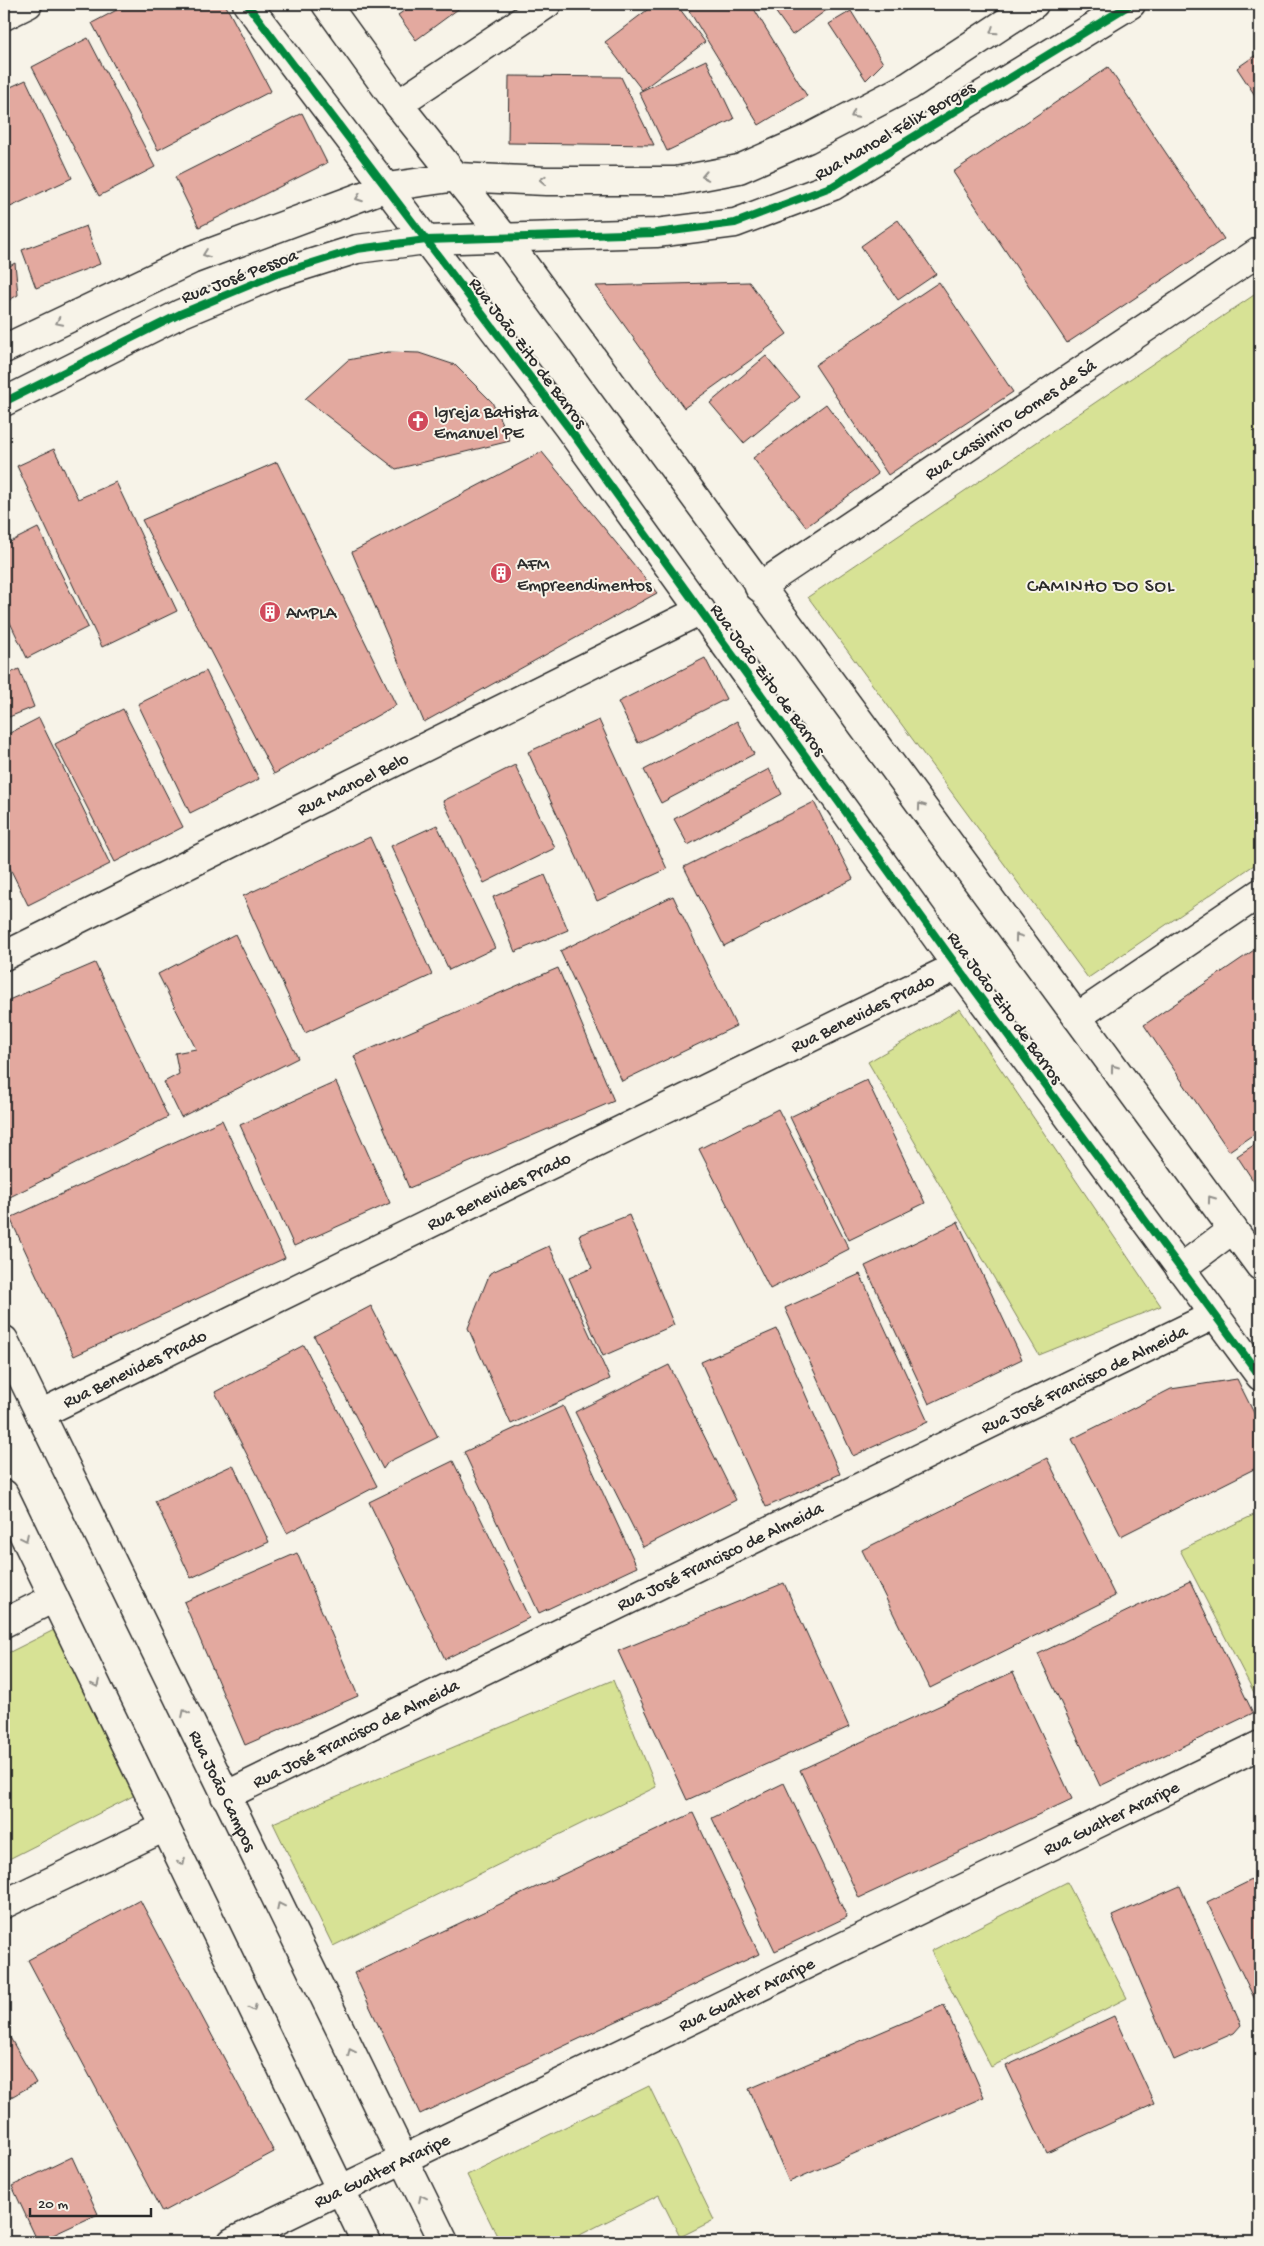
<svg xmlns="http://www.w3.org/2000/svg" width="1264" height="2246" font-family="'Gochi Hand',sans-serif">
	<rect width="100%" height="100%" fill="#f7f3e8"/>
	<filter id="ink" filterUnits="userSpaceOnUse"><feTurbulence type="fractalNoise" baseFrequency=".02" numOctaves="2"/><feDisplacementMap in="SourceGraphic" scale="10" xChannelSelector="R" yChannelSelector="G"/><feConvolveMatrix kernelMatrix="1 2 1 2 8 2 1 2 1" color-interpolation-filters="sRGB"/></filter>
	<g filter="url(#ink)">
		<g fill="#d7e295" stroke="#818660">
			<path d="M1260,291V861L1088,978L808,597Z"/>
			<path d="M960,1009L1161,1306L1039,1355L868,1062Z"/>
			<path d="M1260,1512V1704L1180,1550Z"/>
			<path d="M54,1630L137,1794L9,1859L4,1848V1655Z"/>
			<path d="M613,1680L656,1787L333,1946L273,1823Z"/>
			<path d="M1067,1882L1127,1998L991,2067L931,1951Z"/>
			<path d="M649,2086L714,2220L680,2237L659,2195L574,2238L576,2242H500L467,2175Z"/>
		</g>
		<g fill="#e3a99f" stroke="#2b2b2b">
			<path d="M128,4H225L271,91L158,150L92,23Z"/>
			<path d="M414,4H465L416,40L398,15Z"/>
			<path d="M655,4H676L705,42L642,90L605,42Z"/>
			<path d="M685,4H751L807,96L759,125Z"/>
			<path d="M770,4H835L792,35Z"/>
			<path d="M851,11L883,63L866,80L829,24Z"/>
			<path d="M88,38L155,167L99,196L32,67Z"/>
			<path d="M1260,52V103L1237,68Z"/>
			<path d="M706,60L734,119L667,151L639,92Z"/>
			<path d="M1108,67L1224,239L1067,343L953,172Z"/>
			<path d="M509,76L621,77L654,145L508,143Z"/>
			<path d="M26,80L72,178L4,210V90Z"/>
			<path d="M302,113L327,163L199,227L175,177Z"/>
			<path d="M898,220L936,274L898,300L861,246Z"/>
			<path d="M86,226L100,264L36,288L22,250Z"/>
			<path d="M15,263L18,295L4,303V269Z"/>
			<path d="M749,282L787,334L684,408L596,286Z"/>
			<path d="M939,282L1013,392L888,475L815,365Z"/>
			<path d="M388,352L419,353L455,365L492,402L510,441L396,469L305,399L348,360Z"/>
			<path d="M766,356L800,397L744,443L710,403Z"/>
			<path d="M826,404L878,474L806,527L753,458Z"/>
			<path d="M54,449L78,499L116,482L177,611L102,647L17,466Z"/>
			<path d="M542,452L657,593L424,722L352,552Z"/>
			<path d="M277,462L396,705L274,774L142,520Z"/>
			<path d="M38,528L88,627L27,658L4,610V545Z"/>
			<path d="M705,658L726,699L638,743L618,702Z"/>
			<path d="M19,669L34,707L4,719V676Z"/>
			<path d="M206,671L259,779L190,813L138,704Z"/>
			<path d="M123,709L183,827L115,862L55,744Z"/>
			<path d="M39,718L110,864L28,905L4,856V736Z"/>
			<path d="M599,720L667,869L597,901L528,752Z"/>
			<path d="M737,721L754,754L661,803L644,770Z"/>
			<path d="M515,765L555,848L484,883L443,801Z"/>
			<path d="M769,769L782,794L688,845L674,819Z"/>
			<path d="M814,802L853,879L724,946L684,867Z"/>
			<path d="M437,825L495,948L449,970L391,846Z"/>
			<path d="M370,837L432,975L305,1033L243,896Z"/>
			<path d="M545,875L568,930L515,952L493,897Z"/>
			<path d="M673,896L736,1026L622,1081L560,951Z"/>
			<path d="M235,934L298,1058L181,1117L164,1082L179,1074L175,1053L196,1049L158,974Z"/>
			<path d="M1260,946V1130L1229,1151L1144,1025Z"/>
			<path d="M95,963L168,1117L4,1200V1002Z"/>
			<path d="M558,968L614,1101L409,1188L354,1056Z"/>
			<path d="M867,1080L925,1203L849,1240L790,1117Z"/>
			<path d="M336,1082L390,1203L294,1246L240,1125Z"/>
			<path d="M778,1109L849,1249L770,1289L699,1149Z"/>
			<path d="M222,1120L285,1258L74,1356L10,1218Z"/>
			<path d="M1260,1141V1191L1237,1156Z"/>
			<path d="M629,1215L674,1325L603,1356L569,1278L592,1268L579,1235Z"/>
			<path d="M958,1222L1022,1359L929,1404L865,1266Z"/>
			<path d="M549,1246L610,1379L511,1424L468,1328L490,1273Z"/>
			<path d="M860,1274L928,1422L853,1456L785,1308Z"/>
			<path d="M371,1306L438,1437L388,1462L383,1469L314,1336Z"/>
			<path d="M777,1329L840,1474L766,1507L701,1362Z"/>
			<path d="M304,1345L377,1486L287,1533L215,1392Z"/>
			<path d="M669,1365L736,1500L643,1547L575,1412Z"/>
			<path d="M1237,1379L1260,1425V1466L1121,1536L1072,1439L1171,1389Z"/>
			<path d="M563,1406L637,1567L539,1613L464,1452Z"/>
			<path d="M1047,1458L1115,1596L930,1688L862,1550Z"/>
			<path d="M453,1461L529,1618L445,1659L369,1502Z"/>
			<path d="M233,1465L269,1542L191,1578L155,1501Z"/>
			<path d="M297,1553L358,1696L245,1745L184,1602Z"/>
			<path d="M1190,1581L1253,1713L1100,1786L1038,1654Z"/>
			<path d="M784,1583L849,1727L687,1800L618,1651Z"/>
			<path d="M1013,1672L1072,1799L859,1898L800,1770Z"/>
			<path d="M784,1783L847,1917L775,1951L712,1818Z"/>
			<path d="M693,1813L759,1954L420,2114L354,1973Z"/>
			<path d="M1260,1876V2010L1207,1902Z"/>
			<path d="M1180,1886L1241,2025L1234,2033L1174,2060L1112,1916Z"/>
			<path d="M140,1900L274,2152L162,2212L28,1960Z"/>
			<path d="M944,2005L984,2097L789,2182L749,2089Z"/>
			<path d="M1114,2016L1154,2103L1047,2153L1006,2066Z"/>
			<path d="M4,2027L36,2083L4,2101Z"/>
			<path d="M72,2157L98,2214L38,2242L12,2186Z"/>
		</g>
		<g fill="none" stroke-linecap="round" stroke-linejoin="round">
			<g stroke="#2b2b2b" stroke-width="31">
				<g id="minor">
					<path d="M247,4L568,427L957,966L1260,1376"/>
					<path d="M326,4L398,104L503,236L1260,1266"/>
					<path d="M4,16L28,4"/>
					<path d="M398,104L547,4"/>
					<path d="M4,349L191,260L387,187L457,177L546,181H676L739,169L807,139L909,86L1034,4"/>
					<path d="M4,402L180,314L274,275L357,249L426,240L656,233L735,223L833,186L1131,4"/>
					<path id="s1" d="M759,587L1260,251"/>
					<path id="s2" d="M4,956L701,610"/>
					<path d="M1077,1017L1260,893"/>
					<path d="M1180,1269L1233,1229"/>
					<path id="s3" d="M4,1340L444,2242"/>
					<path id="s4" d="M40,1414L957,966"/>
					<path d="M4,1494L366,2242"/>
					<path d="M4,1623L54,1598"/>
					<path id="s5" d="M225,1796L1214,1315"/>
					<path d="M4,1904L165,1827"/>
					<path id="s6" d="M232,2242L1260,1745"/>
				</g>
			</g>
			<use href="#minor" stroke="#f7f3e8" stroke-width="28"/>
			<g stroke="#f7f3e8" stroke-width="11">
				<g id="cycleway">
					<path d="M247,4L568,427L957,966L1260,1376"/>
					<path d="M4,402L180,314L274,275L357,249L426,240L656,233L735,223L833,186L1131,4"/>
				</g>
			</g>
			<use href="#cycleway" stroke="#00873e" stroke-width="8"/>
		</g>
		<defs><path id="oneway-chevron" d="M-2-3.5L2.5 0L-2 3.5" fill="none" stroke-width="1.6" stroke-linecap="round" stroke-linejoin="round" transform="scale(1.25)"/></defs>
		<g stroke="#918f8a">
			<use href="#oneway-chevron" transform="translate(993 31) rotate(147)"/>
			<use href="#oneway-chevron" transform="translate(854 115) rotate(153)"/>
			<use href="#oneway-chevron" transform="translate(705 176) rotate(169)"/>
			<use href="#oneway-chevron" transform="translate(543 180) rotate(-178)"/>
			<use href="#oneway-chevron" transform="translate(359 198) rotate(160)"/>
			<use href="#oneway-chevron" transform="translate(206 254) rotate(160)"/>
			<use href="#oneway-chevron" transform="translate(59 322) rotate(154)"/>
			<use href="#oneway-chevron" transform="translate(921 806) rotate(-126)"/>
			<use href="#oneway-chevron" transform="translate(1018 937) rotate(-126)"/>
			<use href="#oneway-chevron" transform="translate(1114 1068) rotate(-126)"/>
			<use href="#oneway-chevron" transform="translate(1211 1199) rotate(-126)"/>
			<use href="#oneway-chevron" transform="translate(25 1538) rotate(64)"/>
			<use href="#oneway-chevron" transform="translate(96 1684) rotate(64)"/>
			<use href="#oneway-chevron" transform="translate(185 1713) rotate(-116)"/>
			<use href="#oneway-chevron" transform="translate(182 1862) rotate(64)"/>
			<use href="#oneway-chevron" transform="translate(280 1906) rotate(-116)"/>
			<use href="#oneway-chevron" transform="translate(253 2008) rotate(64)"/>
			<use href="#oneway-chevron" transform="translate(351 2052) rotate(-116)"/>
			<use href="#oneway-chevron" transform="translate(422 2198) rotate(-116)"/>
		</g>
	</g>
	<defs>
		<g id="church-disc" transform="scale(1.125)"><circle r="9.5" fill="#d1495b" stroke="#f7f3e8"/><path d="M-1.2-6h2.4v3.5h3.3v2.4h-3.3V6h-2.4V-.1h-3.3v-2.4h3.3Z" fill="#fff"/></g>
		<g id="building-disc" transform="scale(1.125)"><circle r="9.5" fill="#d1495b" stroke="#f7f3e8"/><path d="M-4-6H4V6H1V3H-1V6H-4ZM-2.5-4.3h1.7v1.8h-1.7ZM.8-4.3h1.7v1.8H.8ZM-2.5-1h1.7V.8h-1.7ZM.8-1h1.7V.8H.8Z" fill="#fff"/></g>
	</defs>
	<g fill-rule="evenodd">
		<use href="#church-disc" x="418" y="421"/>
		<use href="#building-disc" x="501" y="573"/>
		<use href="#building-disc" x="270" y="612"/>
	</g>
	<g text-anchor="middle" stroke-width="4" stroke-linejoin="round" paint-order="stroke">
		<g font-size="18" fill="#2b2b2b" stroke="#f7f3e8">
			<text transform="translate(894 130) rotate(-30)" y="6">Rua Manoel Félix Borges</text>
			<text transform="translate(239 275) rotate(-21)" y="6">Rua José Pessoa</text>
			<text transform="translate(529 352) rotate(53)" y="6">Rua João Zito de Barros</text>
			<text dy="6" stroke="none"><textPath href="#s1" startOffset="302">Rua Cassimiro Gomes de Sá</textPath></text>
			<text transform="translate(769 679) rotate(54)" y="6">Rua João Zito de Barros</text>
			<text dy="6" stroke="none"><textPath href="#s2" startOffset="389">Rua Manoel Belo</textPath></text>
			<text transform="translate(1006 1007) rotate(54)" y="6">Rua João Zito de Barros</text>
			<text dy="6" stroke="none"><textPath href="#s4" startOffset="915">Rua Benevides Prado</textPath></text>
			<text dy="6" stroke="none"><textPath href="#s4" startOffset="510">Rua Benevides Prado</textPath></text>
			<text dy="6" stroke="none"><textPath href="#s4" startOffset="105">Rua Benevides Prado</textPath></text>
			<text dy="6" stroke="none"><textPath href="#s5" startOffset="955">Rua José Francisco de Almeida</textPath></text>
			<text dy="6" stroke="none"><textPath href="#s5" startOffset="550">Rua José Francisco de Almeida</textPath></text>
			<text dy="6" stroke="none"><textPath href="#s5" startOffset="145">Rua José Francisco de Almeida</textPath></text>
			<text dy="6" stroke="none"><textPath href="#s3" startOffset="501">Rua João Campos</textPath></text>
			<text dy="6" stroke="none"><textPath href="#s6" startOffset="976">Rua Gualter Araripe</textPath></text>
			<text dy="6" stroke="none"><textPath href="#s6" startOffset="571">Rua Gualter Araripe</textPath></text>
			<text dy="6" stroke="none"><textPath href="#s6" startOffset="166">Rua Gualter Araripe</textPath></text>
		</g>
		<g font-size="18" fill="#2b2b2b" stroke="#f7f3e8" text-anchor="start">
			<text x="434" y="417">Igreja Batista<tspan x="434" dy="21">Emanuel PE</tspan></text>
			<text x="517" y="569">AFM<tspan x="517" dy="21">Empreendimentos</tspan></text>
			<text x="286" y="618">AMPLA</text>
		</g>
		<g font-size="19" letter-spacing="1" fill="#2b2b2b" stroke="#f7f3e8">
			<text x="1101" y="591">CAMINHO DO SOL</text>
		</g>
	</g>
	<rect width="1264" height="2246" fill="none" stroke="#f7f3e8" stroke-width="20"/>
	<rect x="10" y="10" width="1244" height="2226" fill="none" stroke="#2b2b2b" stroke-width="2" filter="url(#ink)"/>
	<path d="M30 2208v8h121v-8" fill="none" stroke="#2b2b2b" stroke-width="2.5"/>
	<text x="38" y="2208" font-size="15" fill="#2b2b2b" stroke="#f7f3e8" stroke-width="4" paint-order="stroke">20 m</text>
</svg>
